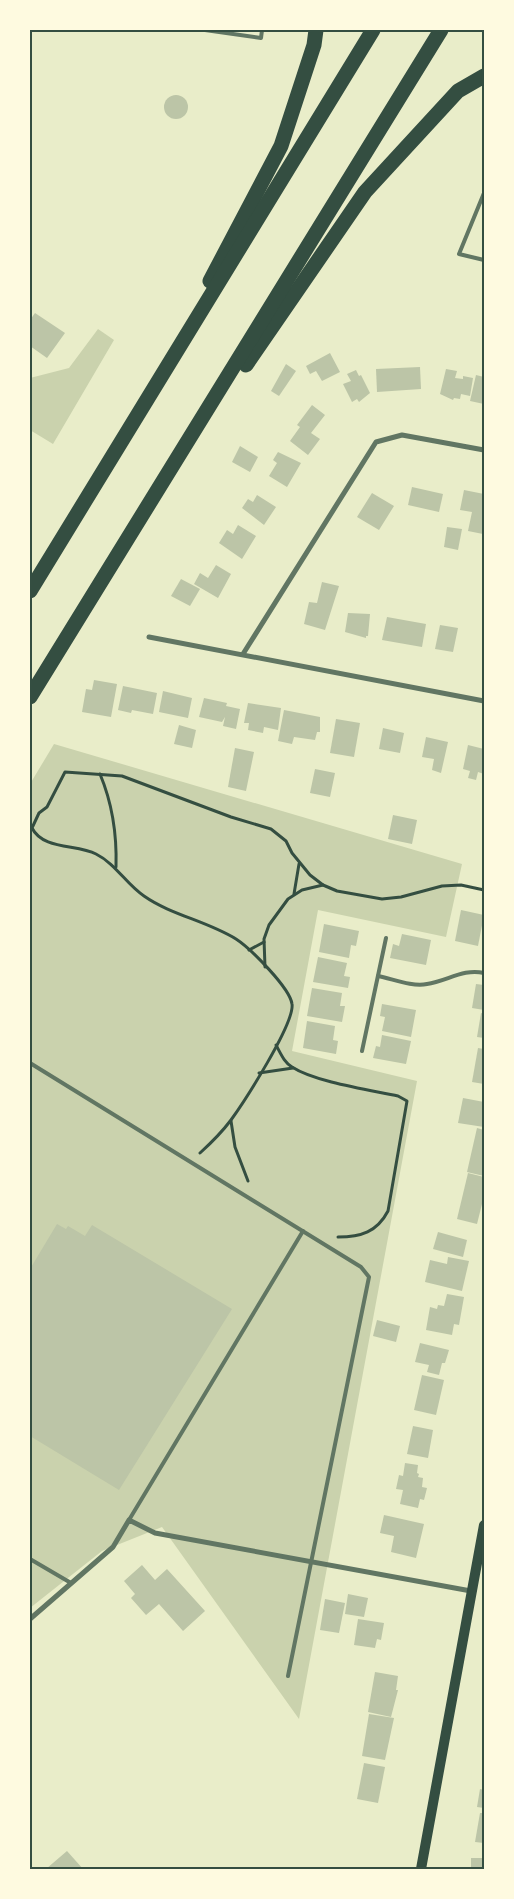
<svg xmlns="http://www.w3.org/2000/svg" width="514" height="1899" font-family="Poppins,sans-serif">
	<rect width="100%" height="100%" fill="#e9edc9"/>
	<g fill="#cad2ad">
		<path d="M98,329L114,340L53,444L30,430V378L69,368Z"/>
		<path d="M54,744L462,864L446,937L318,910L292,1051L417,1081L299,1719L162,1527L102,1551L30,1608V784Z"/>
	</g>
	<g fill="#bcc5a7">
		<circle cx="176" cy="107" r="12"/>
		<path d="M35,313L65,333L47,358L30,346V320Z"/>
		<path d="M330,353L340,372L322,381L316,371L310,374L306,366Z"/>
		<path d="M286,364L296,371L279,396L271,391Z"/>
		<path d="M420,367L421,389L377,392L376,369Z"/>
		<path d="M446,369L457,371L455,378L463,379V376L473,378L470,396L461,394L460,399L454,398L453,400L440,394Z"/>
		<path d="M356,370L359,376L361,375L370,393L359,402L357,399L352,402L343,384L351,381L347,374Z"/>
		<path d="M476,375L484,377V404L470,401Z"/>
		<path d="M312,405L325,415L311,433L320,439L308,455L290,441L300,427L297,425Z"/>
		<path d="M240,446L258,457L250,472L232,462Z"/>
		<path d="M278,452L301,463L287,487L269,476L277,463L273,460Z"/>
		<path d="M412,487L443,494L439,512L408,505Z"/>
		<path d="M464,490L484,494L483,534L468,531L472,512L460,510Z"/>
		<path d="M372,493L394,506L379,530L357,517Z"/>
		<path d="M257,495L276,507L264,525L242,508L248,499L253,502Z"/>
		<path d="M238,525L256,536L242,559L219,543L227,530L233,534Z"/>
		<path d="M447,527L462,529L458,550L444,547Z"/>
		<path d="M216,565L231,574L218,598L194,584L200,573L208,578Z"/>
		<path d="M181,579L200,589L190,606L171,596Z"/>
		<path d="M322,582L339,586L325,630L304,624L309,602L317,603Z"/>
		<path d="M348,613L370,614L368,636H366V638L345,632Z"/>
		<path d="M387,617L426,624L422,647L382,640Z"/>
		<path d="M440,625L458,628L453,652L435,649Z"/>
		<path d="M94,680L117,684L111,717L82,712L86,689L92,690Z"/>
		<path d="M123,686L157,693L153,714L132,710L131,713L118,710Z"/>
		<path d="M163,691L192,698L188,718L159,712Z"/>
		<path d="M204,698L227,703L226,706L240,709L236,729L223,726L225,717L222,722L199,717Z"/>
		<path d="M248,703L281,708L278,730L264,727L263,733L248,730L249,723H244Z"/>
		<path d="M284,710L320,717V732H317L315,740L294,737L292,744L278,741Z"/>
		<path d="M336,719L360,723L354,757L330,753Z"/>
		<path d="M179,725L196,730L192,748L174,744Z"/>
		<path d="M383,728L404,733L400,753L379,749Z"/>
		<path d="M426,737L448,742L441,773L432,770L434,759L422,757Z"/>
		<path d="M468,745L484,749V774L478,772L476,780L468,778L470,771L463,769Z"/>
		<path d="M235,748L254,752L246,791L228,787Z"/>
		<path d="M315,769L335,773L330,797L310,793Z"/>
		<path d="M393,815L417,820L412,844L388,839Z"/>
		<path d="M461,910L484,915L478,946L455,941Z"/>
		<path d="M324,924L359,931L356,946L351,945L349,958L319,952Z"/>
		<path d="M402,934L431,940L426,965L390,958L393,944L399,946Z"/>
		<path d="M318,957L347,963L344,976L350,977L348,988L313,982Z"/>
		<path d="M476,984L484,985V1010L472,1008Z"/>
		<path d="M312,988L342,993L340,1006H345L342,1022L307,1016Z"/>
		<path d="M382,1004L416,1010L411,1037L382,1031L385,1017L380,1016Z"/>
		<path d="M481,1013L484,1014V1038L477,1037Z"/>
		<path d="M307,1021L335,1026L333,1040L338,1041L336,1054L303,1048Z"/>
		<path d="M382,1035L411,1041L406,1064L373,1058L376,1046L380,1047Z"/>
		<path d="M478,1048L484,1049V1084L472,1082Z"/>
		<path d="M463,1098L484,1102V1127L458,1123Z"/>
		<path d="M477,1128L484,1130V1176L467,1172Z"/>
		<path d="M468,1173L484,1177V1196L477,1224L457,1219Z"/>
		<path d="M57,1224L66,1229L68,1226L85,1236L92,1225L232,1309L119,1490L30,1436V1269Z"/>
		<path d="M438,1232L467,1240L463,1257L433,1249Z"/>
		<path d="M448,1257L469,1261L462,1291L425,1282L430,1260L447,1264Z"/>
		<path d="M447,1294L464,1297L459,1325L454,1324L452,1335L426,1330L430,1307L437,1309L438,1305L444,1306Z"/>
		<path d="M377,1320L400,1326L396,1342L373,1336Z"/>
		<path d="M420,1343L449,1350L445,1363H442L439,1375L427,1372L429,1365L415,1362Z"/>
		<path d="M422,1375L444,1380L436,1415L414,1410Z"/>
		<path d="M413,1426L433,1430L428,1458L407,1454Z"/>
		<path d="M405,1463L418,1465L417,1473L419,1474L418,1477L423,1478L422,1487L427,1488L424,1500L420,1499L418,1508L400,1504L403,1490L396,1489L399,1475L403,1476Z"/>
		<path d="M384,1515L424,1524L416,1558L391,1552L394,1536L380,1533Z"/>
		<path d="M142,1565L155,1580L167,1569L205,1611L183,1631L159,1604L146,1615L131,1598L135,1594L124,1581Z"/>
		<path d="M348,1594L368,1598L364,1617L345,1614Z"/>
		<path d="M325,1599L345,1603L339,1633L320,1630Z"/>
		<path d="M358,1619L384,1623L381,1640L377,1639L375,1648L354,1645Z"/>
		<path d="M375,1672L398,1676L396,1690H398L391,1717L368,1712Z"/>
		<path d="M369,1714L394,1718L385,1760L362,1756Z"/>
		<path d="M364,1763L385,1767L378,1803L357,1799Z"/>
		<path d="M480,1789L484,1790V1808L477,1807Z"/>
		<path d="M480,1813H484V1843L475,1842Z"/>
		<path d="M67,1851L83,1869H46Z"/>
		<rect x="471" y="1858" width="13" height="11"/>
	</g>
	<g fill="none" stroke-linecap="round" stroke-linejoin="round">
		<g stroke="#344e41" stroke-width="3">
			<path d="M100,774C113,805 117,834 116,867"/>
			<path d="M294,894L299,864"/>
			<path d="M249,950L264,942"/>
			<path d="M265,967L264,939L269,925L288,899L302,890L323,885"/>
			<path d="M276,1045C281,1054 284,1062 292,1067C315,1082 370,1090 398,1096L407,1101L388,1211C377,1232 361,1237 338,1237"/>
			<path d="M259,1073L293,1068"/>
			<path d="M231,1121L235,1147L248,1181"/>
			<path d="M200,1153C211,1143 222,1132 231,1120C244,1102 295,1023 292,1004C290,988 250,948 236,939C207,921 171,915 144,896C126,884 116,864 96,854C77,844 43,850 32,828L39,813L47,807L65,772L122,776L231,817L271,829L286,841L292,853L310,875L323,885L337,891L382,899L401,897L442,886L461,885L484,890"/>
		</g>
		<g stroke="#617663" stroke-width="4">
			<path d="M205,30L261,38L262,30"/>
			<path d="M484,193L459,254L484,260"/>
			<path d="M378,976C393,979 412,987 427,984C447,981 464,968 484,973"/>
			<path d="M362,1051L386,938"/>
			<path d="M30,1063L361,1267L369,1277L288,1676"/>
			<path d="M129,1520L303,1231"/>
			<path d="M30,1559L71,1583"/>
		</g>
		<g stroke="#617663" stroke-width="5">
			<path d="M149,637L484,701"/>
			<path d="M243,654L376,442L402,435L484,450"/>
			<path d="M30,1619L113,1547L129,1520L155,1533L471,1591"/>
		</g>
		<path stroke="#344e41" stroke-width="10" d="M421,1869L484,1525"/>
		<g stroke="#344e41" stroke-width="15">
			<path d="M210,281L281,146L314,45L316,30"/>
			<path d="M246,365L365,192L458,91L484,76"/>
			<path d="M30,591L373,30"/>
			<path d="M30,697L441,30"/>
		</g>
	</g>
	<rect width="514" height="1899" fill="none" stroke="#fefae0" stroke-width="62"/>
	<rect x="31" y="31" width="452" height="1837" fill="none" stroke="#344e41" stroke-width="2"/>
</svg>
